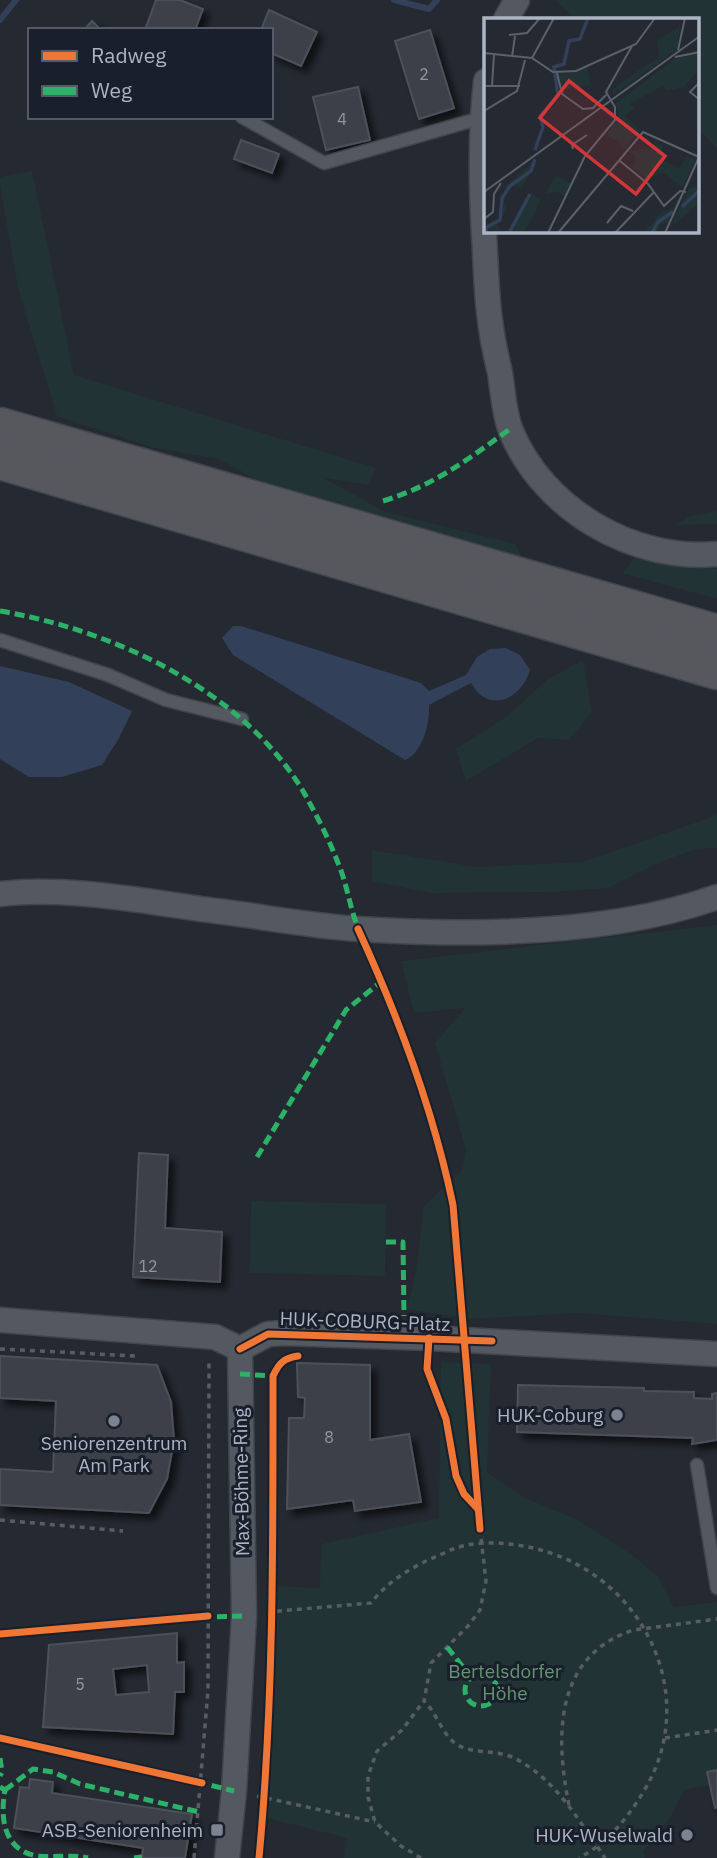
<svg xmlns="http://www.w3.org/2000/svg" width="717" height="1858" font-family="'IBM Plex Sans',sans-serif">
	<defs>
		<filter id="shadow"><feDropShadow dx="6" dy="6" stdDeviation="3.5" flood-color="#0009"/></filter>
	</defs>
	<rect width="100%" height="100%" fill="#252931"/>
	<g fill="#223336">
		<path d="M555,0H717V148L698,130V19H576Z"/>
		<path d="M32,171L74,375L376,468L368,485L324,478L386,512L515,544L523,559L273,489L219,459L154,448L57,416L19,292L0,186V177Z"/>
		<path d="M717,511V524L675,525L691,516Z"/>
		<path d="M639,553L717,569V599L622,573Z"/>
		<path d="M583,660L592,712L569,740L538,738L466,781L456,749L506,717L548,679Z"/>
		<path d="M717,815V848L696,849L658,863L608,888L552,892L431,893L372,881V850L477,867L583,862Z"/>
		<path d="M717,925V1324L580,1313L470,1319L407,1309L416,1272L424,1206L462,1171L466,1150L435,1043L465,1008L414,1013L401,961Z"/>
		<path d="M251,1201L386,1204L385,1276L250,1273Z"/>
		<path d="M441,1362L491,1364L487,1472L523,1497L576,1519L631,1554L658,1577L674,1607L717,1602V1770L707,1773L710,1785L684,1790L670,1818L643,1852L645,1858H344L347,1838L267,1818L277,1586L320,1588L322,1544L439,1518Z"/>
	</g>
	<g fill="#32405a">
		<path d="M233,626H241L421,683L429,691L466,675L477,657L490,649L506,648L520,655L530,670C525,689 503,710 482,696C478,694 474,687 471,683L429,705C430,722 423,753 405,760L233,655L222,638Z"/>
		<path d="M0,666L69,682L132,711L119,738L102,765L62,777H29L0,759Z"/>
	</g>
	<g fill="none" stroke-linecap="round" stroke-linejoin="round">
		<g stroke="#32405a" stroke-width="6">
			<path d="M394,0L429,9L437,0"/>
			<path d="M0,20L16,0"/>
		</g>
	</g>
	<g fill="#3d4048" stroke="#4c515a" stroke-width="2" fill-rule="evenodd" filter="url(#shadow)">
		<path d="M156,0H180L203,9L195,30H145Z"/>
		<path d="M269,10L317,32L301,66L271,53V30H261Z"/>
		<path d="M92,21L101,30H84Z"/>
		<path d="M430,30L454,108L419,119L395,41Z"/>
		<path d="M358,87L370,140L326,150L313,97Z"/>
		<path d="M241,140L279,154L272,173L234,159Z"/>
		<path d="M139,1153L168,1155L165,1228L222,1232L220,1282L133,1277Z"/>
		<path d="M0,1356L157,1365L171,1402L174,1440L167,1479L149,1513L0,1505V1469L53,1472L56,1401L0,1398Z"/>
		<path d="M297,1363L370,1365V1440L409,1434L421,1502L355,1511L353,1500L287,1509L289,1418H304L305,1398L298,1397Z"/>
		<path d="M518,1385L644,1388V1391L694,1392V1398L712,1399V1394L717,1393V1440L692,1444L693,1438L517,1432Z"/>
		<path d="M177,1633V1663L184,1662V1692H175L173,1734L43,1727L49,1645ZM147,1665L149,1692L116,1695L113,1669Z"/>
		<path d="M717,1770V1807L715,1808L707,1772Z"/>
		<path d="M30,1779L53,1782L52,1793L192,1814L185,1858H142L143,1848L14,1828L20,1787L29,1788Z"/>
	</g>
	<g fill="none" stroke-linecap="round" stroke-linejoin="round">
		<g stroke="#41444b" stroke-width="15">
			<g id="service">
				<path d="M242,117L324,163L481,118"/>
				<path d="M0,640L108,675L166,700L242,719"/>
				<path d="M697,1465L717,1588"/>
			</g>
		</g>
		<g stroke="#41444b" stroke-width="27">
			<g id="minor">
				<path d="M506,19L517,0"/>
				<path d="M486,81C480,133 481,183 484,235C486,263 486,293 490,320C492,338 496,356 500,373C503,391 504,414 511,431C543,509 633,562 717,554"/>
				<path d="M0,894C71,886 146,902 217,911C264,917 312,926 359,929C471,936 611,935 717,897"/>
				<path d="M0,1320L215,1337L240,1349"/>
				<path d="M240,1349L268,1334L285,1333L429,1338L717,1354"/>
				<path d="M227,1858L234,1791L244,1616L240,1349"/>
			</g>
		</g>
		<g stroke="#41454d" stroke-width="41">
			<g id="trunk">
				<path d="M0,427L717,634"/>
				<path d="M0,460L717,670"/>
			</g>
		</g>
		<g stroke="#585c63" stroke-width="3.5" stroke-dasharray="5 5" stroke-linecap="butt">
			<path d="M0,1349L136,1356"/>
			<path d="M0,1520L123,1531"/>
			<path d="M480,1529L486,1581L480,1610L468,1626L431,1663L424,1701C437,1713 441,1733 456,1744C473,1755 496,1749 514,1758C555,1778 580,1822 605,1858"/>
			<path d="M267,1612L371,1603C387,1582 410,1568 435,1557C443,1554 451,1549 459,1547C483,1540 510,1543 533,1548C643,1573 704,1697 642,1794C627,1819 606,1844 579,1858"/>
			<path d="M665,1738L717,1730"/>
			<path d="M257,1796L375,1822"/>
			<path d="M569,1805C555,1737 554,1655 634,1630L717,1619"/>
			<path d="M194,1858L208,1690L209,1360"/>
			<path d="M421,1858L401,1846L375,1822L368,1797V1776L377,1751L402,1730L423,1702"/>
		</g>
		<use href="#service" stroke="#545860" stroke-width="12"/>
		<use href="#minor" stroke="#545860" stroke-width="24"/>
		<use href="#trunk" stroke="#56585e" stroke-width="38"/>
		<g stroke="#2db169" stroke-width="5" stroke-dasharray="10 5" stroke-linecap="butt">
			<path d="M383,501C435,485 467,460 510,429"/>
			<path d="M0,611C113,630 242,690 303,791C316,814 329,839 338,863C348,886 350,912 361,935"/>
			<path d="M257,1157L346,1010L382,981"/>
			<path d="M386,1242H403L404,1316"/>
			<path d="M240,1374L273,1376"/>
			<path d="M202,1617L244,1616"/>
			<path d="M447,1647L471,1677"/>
			<circle cx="481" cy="1690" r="16"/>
			<path d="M0,1758L2,1772L0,1776"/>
			<path d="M197,1782L234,1791"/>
			<path d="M0,1787L5,1790C0,1817 3,1850 37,1856C54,1858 71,1854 88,1858"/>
			<path d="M5,1790L33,1769L53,1772L80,1784L199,1812"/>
			<path d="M134,1858L142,1857"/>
		</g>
		<g stroke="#191f2b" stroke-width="11">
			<g id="cycleway">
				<path d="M358,929C399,1018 433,1109 453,1205L480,1529"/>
				<path d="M429,1338L427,1369L446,1419L456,1476L464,1494L478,1509"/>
				<path d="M240,1349L268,1334L492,1341"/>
				<path d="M0,1634L208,1616"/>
				<path d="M0,1738L202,1783"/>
				<path d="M259,1858C274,1697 273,1538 273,1376C279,1363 284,1358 298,1356"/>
			</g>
		</g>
		<use href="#cycleway" stroke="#f07635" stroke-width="7"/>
	</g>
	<g fill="#7d8491" stroke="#191f2b" stroke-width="2.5">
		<circle cx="617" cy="1415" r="7"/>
		<circle cx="114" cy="1421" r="7"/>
		<rect x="210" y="1823" width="14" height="14" rx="3.5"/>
		<circle cx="687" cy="1835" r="7"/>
	</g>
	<g text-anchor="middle" stroke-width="6" stroke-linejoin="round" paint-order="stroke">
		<g font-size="16" fill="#9198a5">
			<text x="424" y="80">2</text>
			<text x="342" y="125">4</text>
			<text x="148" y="1272">12</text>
			<text x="329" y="1443">8</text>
			<text x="80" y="1690">5</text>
		</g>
		<g font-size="19" fill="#adb5c4" stroke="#191f2b">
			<text transform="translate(365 1321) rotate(2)" y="7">HUK-COBURG-Platz</text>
			<text transform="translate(241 1482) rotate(-91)" y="7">Max-Böhme-Ring</text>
		</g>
		<g font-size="19" fill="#adb5c4" stroke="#191f2b" text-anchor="end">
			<text x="603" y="1422">HUK-Coburg</text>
			<text x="114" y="1450" text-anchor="middle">Seniorenzentrum<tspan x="114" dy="22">Am Park</tspan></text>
			<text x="203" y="1837">ASB-Seniorenheim</text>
			<text x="673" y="1842">HUK-Wuselwald</text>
		</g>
		<g font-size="19" fill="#659473" stroke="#191f2b">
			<text x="505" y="1678">Bertelsdorfer<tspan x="505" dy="22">Höhe</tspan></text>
		</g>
	</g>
	<g transform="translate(484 18)">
		<rect width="215" height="215" fill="#252931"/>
		<path d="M197,0L193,32L129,77L128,73L136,65L175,39L173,22L194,10ZM215,35V51L200,69L182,73L179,68L145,86L152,89L141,98L157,112L140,132L134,123L122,118L135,97L132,85L192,40ZM103,49L107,67L77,72L74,56ZM171,123L179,128L178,142L189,147L196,150L203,138L211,141L199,170L180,155L161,160L149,150L152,139L144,133L166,130ZM53,141L38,171L29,167L19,180L22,191L14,207L19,215L0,210L15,201L21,168ZM72,158L89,166L82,180L74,174L61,176ZM215,168V185L186,210L205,170ZM199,174L185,205L176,206L174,215H160L177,194L188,191ZM47,175L57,181L48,201L38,215H25Z" fill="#223336"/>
		<path fill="none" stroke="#32405a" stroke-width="3.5" d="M51,132L59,109L56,98L74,78L70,49L80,46L85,23L96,21L104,0M198,189L216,172M1,215L3,209L16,202L18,180L26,168L47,153L51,141M25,215L46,176M168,215L174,204L189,194"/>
		<path fill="none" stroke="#5b616c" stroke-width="2" d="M25,17L43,15L56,0M194,32L201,0M0,35L48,40M28,39L31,18M191,39L216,34M48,40L69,54L92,53L152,26L171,0M48,40L70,0M73,55L78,76L99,91L109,90L122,77M216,64L206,74L216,82M0,68H36M8,68L10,36M0,93L33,73L41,42M89,131L88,127L103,117M136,143L164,166L180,188L196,173L202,174M0,174L216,18M0,201L9,194L10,176L17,165M123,205L137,188L149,193M64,215L101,138L131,102V89L122,74L148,28M74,215L159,114L215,139M131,215L170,174M181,215L215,139"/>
		<path fill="#d23638" fill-opacity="0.15" stroke="#d23638" stroke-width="3.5" d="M85,63L181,138L152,176L56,100Z"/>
		<rect width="215" height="215" fill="none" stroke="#adb5c4" stroke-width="3.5"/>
	</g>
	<rect x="28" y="28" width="245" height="91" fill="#191f2b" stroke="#545b68" stroke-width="2"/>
	<rect x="42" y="51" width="35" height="10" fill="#f07635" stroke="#545b68" stroke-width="2"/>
	<text x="91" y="63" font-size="21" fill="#adb5c4">Radweg</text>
	<rect x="42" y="86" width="35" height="10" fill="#2db169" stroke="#545b68" stroke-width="2"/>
	<text x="91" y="98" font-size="21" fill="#adb5c4">Weg</text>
</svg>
